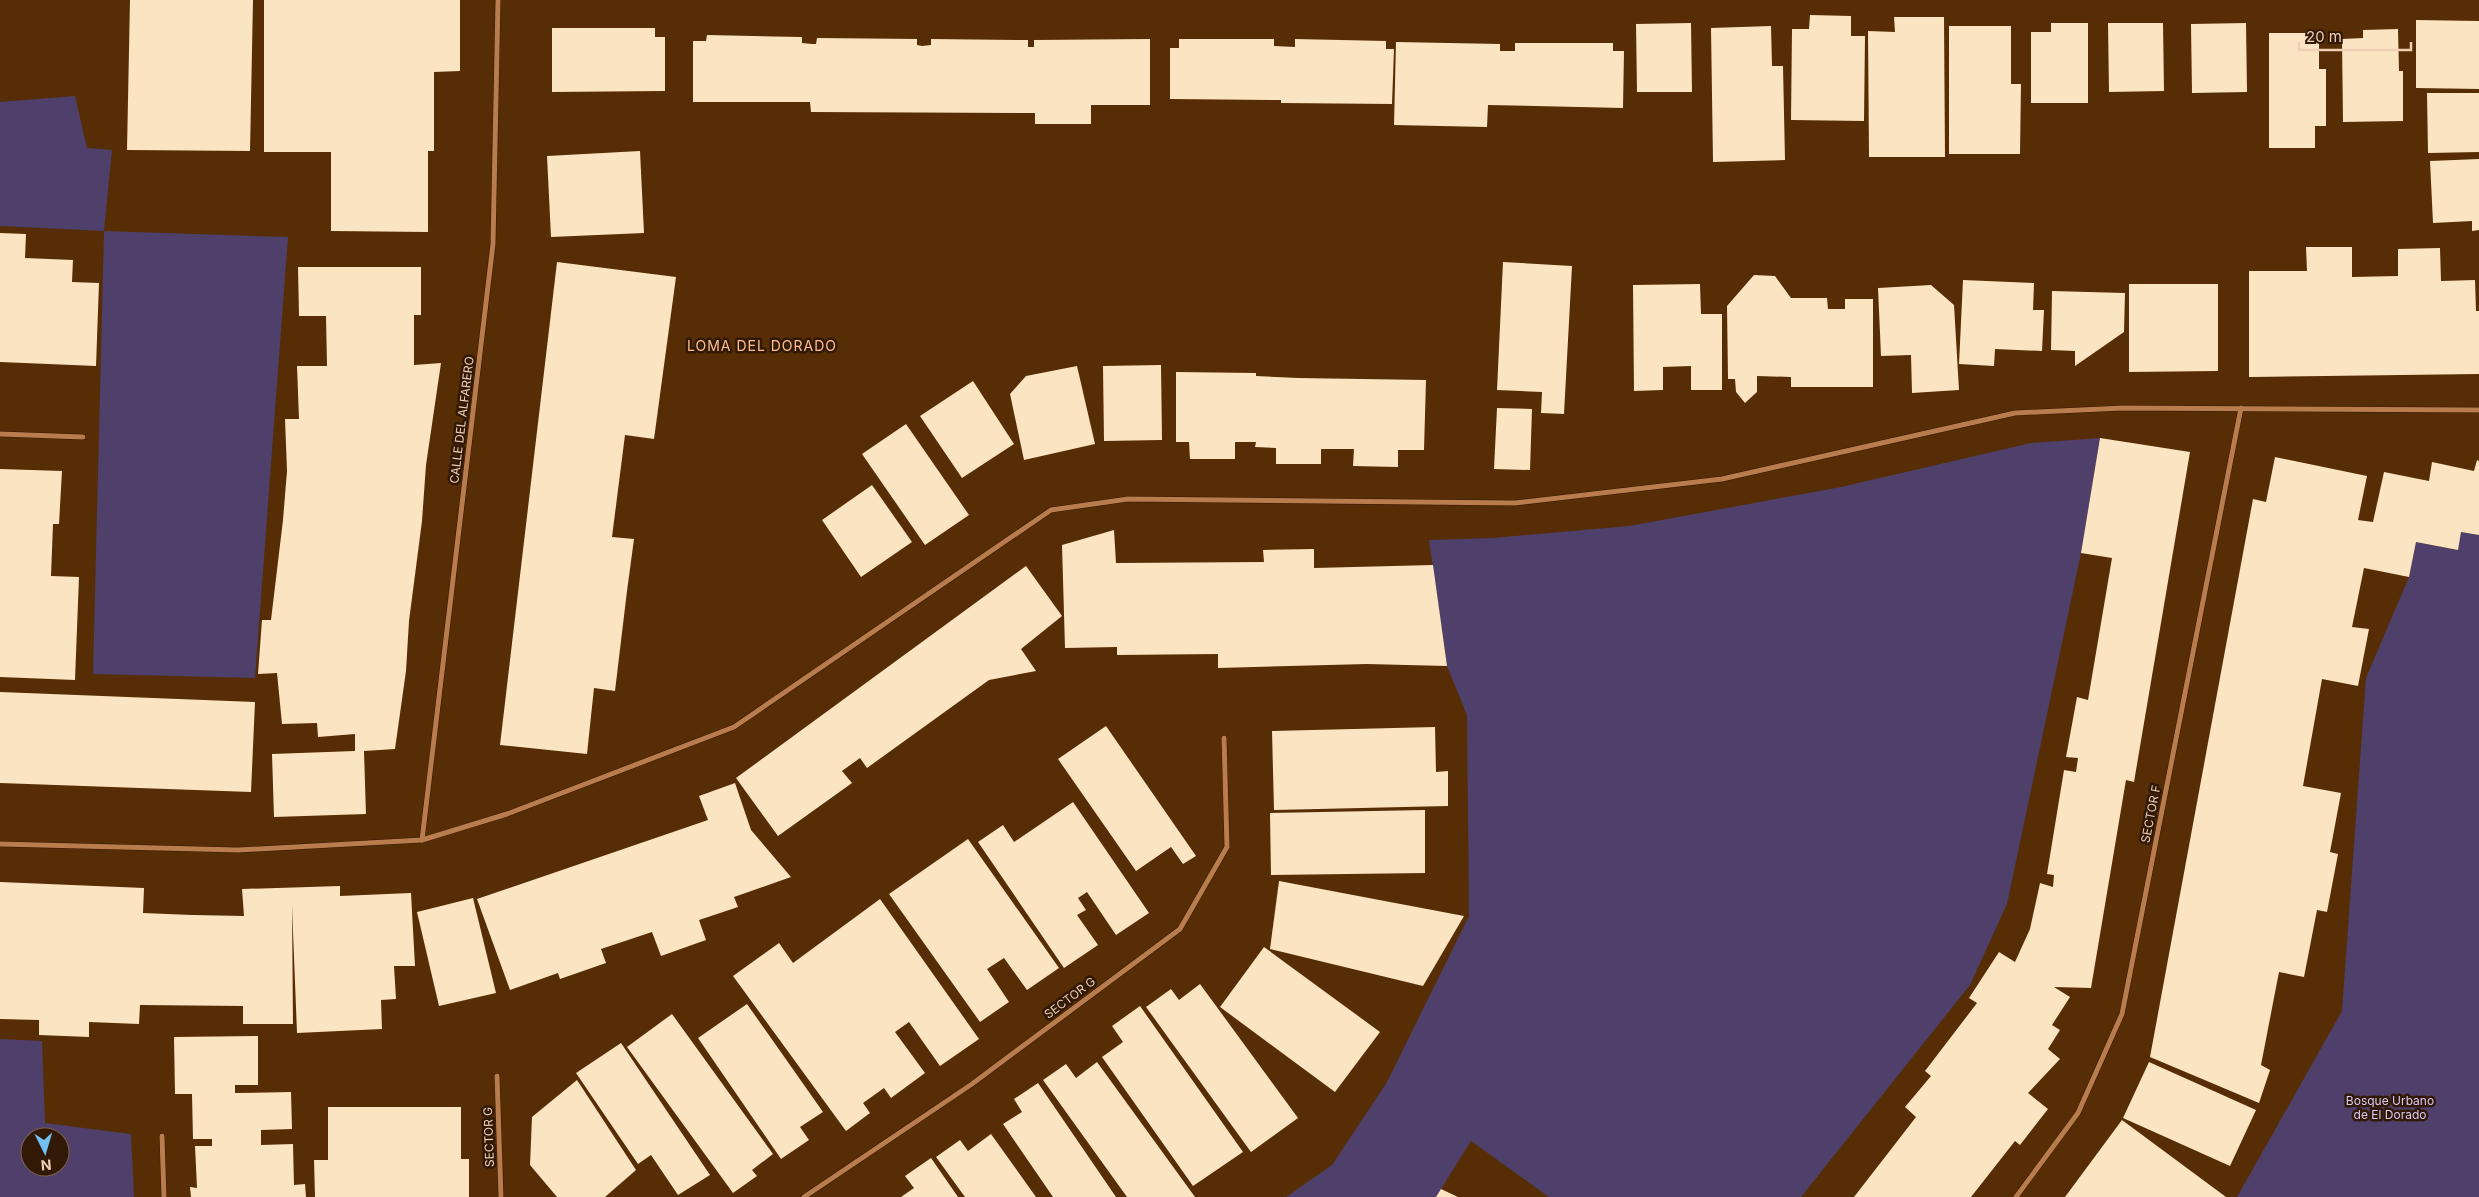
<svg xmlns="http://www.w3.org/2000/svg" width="2479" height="1197" font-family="Inter,sans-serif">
	<rect width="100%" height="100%" fill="#562d04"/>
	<g fill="#4e406a" fill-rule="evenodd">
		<path d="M75,96L87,148L112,150L104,231L288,237L255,678L93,674L104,231L0,226V102Z"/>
		<path d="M2100,438L2081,553L2007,904L1970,985L1801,1197H1549L1471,1141L1436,1197H1286L1332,1165L1387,1082L1469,916L1467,715L1447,666L1429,540L1492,538L1629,526L1841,487L2031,443Z"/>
		<path d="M2461,532L2479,535V1197H2237L2342,1011L2366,678L2409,577L2416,542L2457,550Z"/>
		<path d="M0,1039L42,1041L45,1123L131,1134L134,1197H0ZM30,1137H60V1167H30Z"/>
	</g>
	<g fill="#fbe4c1">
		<path d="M130,0H253L250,151L127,150Z"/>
		<path d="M264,0H460V71L434,72V151H428V232L331,231V152H264Z"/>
		<path d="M1810,15L1851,16V36H1865L1864,121L1791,120L1792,29H1809Z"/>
		<path d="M1894,17H1944L1945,157H1869L1868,31L1895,32Z"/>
		<path d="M2416,20L2479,21V89L2416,88Z"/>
		<path d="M1691,23L1692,92H1637L1636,24Z"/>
		<path d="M2051,23H2088V103H2031V32H2051Z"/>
		<path d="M2108,23H2163L2164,91L2109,92Z"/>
		<path d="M2246,23L2247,92L2192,93L2191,24Z"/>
		<path d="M1771,26L1772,66H1783L1785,160L1713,162L1711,28Z"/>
		<path d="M1949,26H2011V84H2021L2020,154H1949Z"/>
		<path d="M552,28H655V37H665V91L552,92Z"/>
		<path d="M2398,29L2399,71H2403V121L2343,122L2342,39L2363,38V30Z"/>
		<path d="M2269,33H2319V69H2326V126H2315V148H2269Z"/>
		<path d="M707,35L802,37V43L812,44H816L817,38L917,39V45L922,46L931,45V39L1028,40V47H1034V40L1150,39V105H1091V124H1035V113L811,112L810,102H693V41H706Z"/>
		<path d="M1179,39H1274V46L1295,47V39L1386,41V49H1394L1392,104L1281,103V100L1170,99V48H1179Z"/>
		<path d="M1396,42L1500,44V51H1515V43H1613V51H1624L1623,108L1488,105L1487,127L1394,125Z"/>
		<path d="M2427,93H2479V152L2428,153Z"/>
		<path d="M640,151L644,233L551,237L547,156Z"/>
		<path d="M2479,159V230L2472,231V221L2433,223L2430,161Z"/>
		<path d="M0,233L26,234L25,258L73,260L72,282L99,283L96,366L0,362Z"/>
		<path d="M2306,247H2352V277L2398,276V249L2440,248L2441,281L2475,280L2476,311H2479V374L2249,377V271H2307Z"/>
		<path d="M557,262L676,277L654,439L625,435L612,537L634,539L627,591L615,691L594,688L587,754L500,745Z"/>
		<path d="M1503,262L1572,266L1564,414L1541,413L1542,392L1497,390Z"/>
		<path d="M298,267H421V315H414V365L441,363L426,465L422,521L409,621L406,671L395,749L364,751L366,814L274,817L272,754L355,751V734L318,737L317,723L282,724L277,673L258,674L262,620H271L283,520L287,471L285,419H299L297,366H327L326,316H299Z"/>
		<path d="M1754,275L1775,276L1791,298H1827L1828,309H1845V299H1873V387H1791V377L1757,376V392L1745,403L1736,392L1735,379H1728L1727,306Z"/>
		<path d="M1963,280L2034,283L2033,310H2044L2042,351L1995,349L1994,366L1959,364Z"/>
		<path d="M1700,284L1701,314H1722V390H1691V366L1663,367V390L1634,391L1633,285Z"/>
		<path d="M2129,284H2218V371L2129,372Z"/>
		<path d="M1931,285L1954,305L1959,390L1912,393L1911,355L1881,356L1878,288Z"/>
		<path d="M2052,291L2125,293L2124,332L2075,366V351L2051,350Z"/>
		<path d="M1161,365L1162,440L1104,441L1103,366Z"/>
		<path d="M1077,366L1095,444L1024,460L1010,394L1026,376Z"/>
		<path d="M1176,372L1256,373V376L1298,378L1426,380L1424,450H1398V467L1353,466L1354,449H1321V464H1276V448L1255,447L1256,442H1235V459H1190L1189,442H1176Z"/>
		<path d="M973,381L1014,444L962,478L920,416Z"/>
		<path d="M1497,408L1532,409L1530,470L1494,469Z"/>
		<path d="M906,424L969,515L925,545L862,454Z"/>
		<path d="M2100,438L2190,452L2134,782L2126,780L2091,988L2054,987L2070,997L2052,1025L2060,1030L2048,1049L2060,1059L2028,1093L2048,1109L2020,1145L2015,1141L1971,1197H1854L1916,1117L1905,1107L1931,1076L1925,1071L1977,1003L1969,998L1999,952L2015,962L2030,929L2040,883L2053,887L2054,875L2047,874L2064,770L2076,772L2078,758L2066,757L2077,697L2088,700L2112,558L2081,553Z"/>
		<path d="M2275,457L2367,476L2358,520L2373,522L2384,472L2429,481L2432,462L2474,471L2477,460L2479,461V535L2461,532L2458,550L2416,542L2409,577L2364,568L2352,627L2369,629L2358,686L2322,679L2303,786L2341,793L2330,852L2338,854L2327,912L2317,910L2304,977L2279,972L2261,1065L2270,1070L2259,1103L2150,1057L2253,499L2266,502Z"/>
		<path d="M0,469L62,471L59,524H53L51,576L79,577L75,680L0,677Z"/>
		<path d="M872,485L912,542L861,577L822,520Z"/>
		<path d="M1114,530L1116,563L1264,562L1263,550L1314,549V568L1433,565L1447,666L1367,664L1218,668V654L1117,655V647L1065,648L1062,545Z"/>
		<path d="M1026,566L1062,616L1021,649L1036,671L989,680L867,768L860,758L842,771L852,783L778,836L736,778Z"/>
		<path d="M0,692L255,702L251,792L0,783Z"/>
		<path d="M1106,726L1196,856L1183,864L1171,847L1136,871L1058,759Z"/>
		<path d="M1435,727L1436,772L1448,771V806L1274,810L1272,731Z"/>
		<path d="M735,783L751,830L791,877L734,897L738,907L699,920L706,940L661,956L652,932L601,949L606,963L560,979L558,973L510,990L477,899L708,820L699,796Z"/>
		<path d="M1073,802L1149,913L1116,935L1087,892L1078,898L1086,910L1077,915L1098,945L1064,968L978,842L1003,825L1014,842Z"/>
		<path d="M1425,810V873L1271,875L1270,813Z"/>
		<path d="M968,839L1059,968L1027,990L1004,958L987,969L1009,1002L980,1022L889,894Z"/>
		<path d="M1279,881L1464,916L1423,986L1270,949Z"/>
		<path d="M0,882L144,888L143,913L192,915L244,916L242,889L340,886V896L411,893L415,966H394L396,999L381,1000L382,1029L297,1033L292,906L293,1024H243V1006L140,1005L139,1024L89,1022V1037L39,1035V1020L0,1019Z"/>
		<path d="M473,898L496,993L439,1006L417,912Z"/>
		<path d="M880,899L979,1039L940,1066L909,1022L895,1032L925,1073L891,1098L884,1088L863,1103L870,1113L846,1131L733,976L779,943L793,963Z"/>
		<path d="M1264,947L1380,1032L1335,1092L1220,1007Z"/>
		<path d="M1200,984L1298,1118L1251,1152L1146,1007L1171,989L1179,1000Z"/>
		<path d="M747,1004L823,1112L800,1127L809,1140L781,1159L698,1038Z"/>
		<path d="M1140,1006L1243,1152L1193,1186L1102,1057L1123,1042L1112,1026Z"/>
		<path d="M672,1014L773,1154L752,1170L757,1176L733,1193L627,1047Z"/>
		<path d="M258,1036V1085H235V1093L291,1092L292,1129L261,1130V1145L293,1144L294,1185L305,1184L306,1197H191L190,1187L197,1188L195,1146H212V1139H193L192,1094H175L174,1037Z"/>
		<path d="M621,1043L710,1175L678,1195L651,1155L638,1164L576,1073Z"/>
		<path d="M1097,1062L1195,1197H1127L1043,1080L1066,1064L1076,1078Z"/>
		<path d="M2149,1062L2256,1110L2230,1166L2123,1118Z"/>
		<path d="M577,1080L636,1170L605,1197H557L530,1165L532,1117Z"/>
		<path d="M1038,1083L1116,1197H1053L1003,1124L1022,1112L1014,1099Z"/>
		<path d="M328,1107H461V1159H469V1197H315L314,1160H328Z"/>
		<path d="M2122,1120L2226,1197H2065Z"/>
		<path d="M991,1134L1036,1197H965L936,1157L960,1140L968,1151Z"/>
		<path d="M931,1158L958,1197H901L914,1188L905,1176Z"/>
		<path d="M1441,1189L1458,1197H1436Z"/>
	</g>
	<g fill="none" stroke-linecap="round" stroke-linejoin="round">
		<g stroke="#341700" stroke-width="6">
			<g id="street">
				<path d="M0,434L83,437"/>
				<path d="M422,840L493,244L498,0"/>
				<path d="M0,844L238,850L422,840L507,814L734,727L1051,510L1128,499L1515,503L1722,479L2015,413L2123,408L2479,410"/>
				<path d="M497,1076L501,1197"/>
				<path d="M162,1136L164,1197"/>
				<path d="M804,1197L972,1084L1180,929L1227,847L1224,738"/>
				<path d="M2016,1197L2078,1113L2122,1014L2241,408"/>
			</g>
		</g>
		<use href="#street" stroke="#b87c4d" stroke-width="5"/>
	</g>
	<g text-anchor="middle" stroke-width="5" stroke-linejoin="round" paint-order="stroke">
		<g font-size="12" fill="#efceb6" stroke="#311906">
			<text transform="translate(462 420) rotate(-83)" y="4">CALLE DEL ALFARERO</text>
			<text transform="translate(2151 814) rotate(-79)" y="4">SECTOR F</text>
			<text transform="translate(1070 998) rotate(-37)" y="4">SECTOR G</text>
			<text transform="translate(489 1137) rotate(-92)" y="4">SECTOR G</text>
		</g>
		<g font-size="12" fill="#d7c9fa" stroke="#311906">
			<text x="2390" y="1105">Bosque Urbano<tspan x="2390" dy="14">de El Dorado</tspan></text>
		</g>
		<g font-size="14" letter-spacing="1" fill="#febe8d" stroke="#311906">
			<text x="762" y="351">LOMA DEL DORADO</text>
		</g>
	</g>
	<g transform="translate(45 1152) rotate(175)"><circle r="24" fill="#311906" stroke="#7d614c"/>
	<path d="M0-4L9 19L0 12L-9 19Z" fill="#71c1f4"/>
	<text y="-8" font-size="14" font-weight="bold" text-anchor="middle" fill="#efceb6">N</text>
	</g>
	<path d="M2299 42v8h112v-8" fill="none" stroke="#efceb6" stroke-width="2.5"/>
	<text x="2306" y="42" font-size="15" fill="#efceb6" stroke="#311906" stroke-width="4" paint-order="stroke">20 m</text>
</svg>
